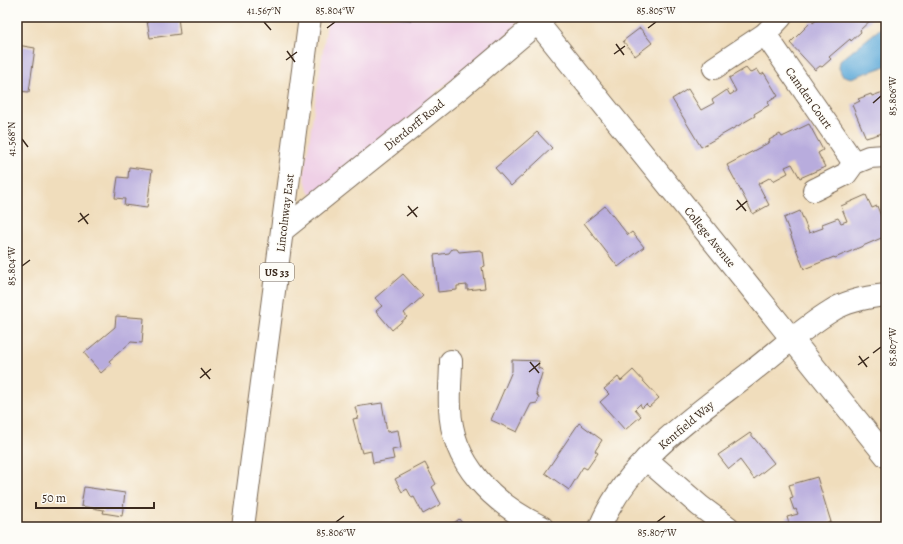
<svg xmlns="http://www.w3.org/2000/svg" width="903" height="544" font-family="Alegreya,serif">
	<rect width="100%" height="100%" fill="#fdfcf7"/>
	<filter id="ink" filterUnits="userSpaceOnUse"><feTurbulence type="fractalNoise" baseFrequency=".025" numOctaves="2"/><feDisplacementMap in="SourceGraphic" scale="8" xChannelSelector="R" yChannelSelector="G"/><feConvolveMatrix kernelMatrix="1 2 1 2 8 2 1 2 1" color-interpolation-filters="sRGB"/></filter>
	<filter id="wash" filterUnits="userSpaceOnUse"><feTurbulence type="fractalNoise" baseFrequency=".012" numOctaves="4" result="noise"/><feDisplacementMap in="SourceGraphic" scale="16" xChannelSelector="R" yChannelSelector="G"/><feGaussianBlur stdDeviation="0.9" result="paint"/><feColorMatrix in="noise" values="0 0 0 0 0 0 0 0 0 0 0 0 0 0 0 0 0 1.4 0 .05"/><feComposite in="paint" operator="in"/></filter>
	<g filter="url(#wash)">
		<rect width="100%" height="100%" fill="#f0ddbc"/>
		<path fill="#efd0e6" d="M328,17H518V20L512,31L436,92L435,99L316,197L309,193L304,175Z"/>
		<path fill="#61abd9" stroke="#4e6a7c" d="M886,20V66L851,78L842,75L839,68L840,61L882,27Z"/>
		<g id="blocks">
			<g fill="#b8acdd">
				<path d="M168,17H178L180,34L150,38L147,21Z"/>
				<path d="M397,17H411V20Z"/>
				<path d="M699,17H709L703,22Z"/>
				<path d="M820,17H874L860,30L861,32L851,41L850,39L829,57L831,59L822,67L820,66L815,70L790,43L812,21L813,23Z"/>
				<path d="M640,28L652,43L635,56L623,41Z"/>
				<path d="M17,45L35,48L29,92L17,91Z"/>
				<path d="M746,68L750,73L757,69L761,75L764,73L778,96L768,102L769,105L754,114L755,116L701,147L672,99L688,89L701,110L714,103L712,100L727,90L730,95L736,91L729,78Z"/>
				<path d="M886,91V132L866,138L852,105L860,101L858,99L871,94L872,96Z"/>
				<path d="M809,124L823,150L818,153L825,167L800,178L792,164L785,167L788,173L773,181L771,177L758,184L769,205L753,214L727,165L770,142L769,140L780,134L782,137Z"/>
				<path d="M537,132L552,148L511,186L495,168Z"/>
				<path d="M17,149L23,150L18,191H17Z"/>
				<path d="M129,167L152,170L147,208L124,205L125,199L115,198L118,177L128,178Z"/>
				<path d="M866,195L872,208L877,206L886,229V236L835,258L834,257L804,269L784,218L800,211L809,233L823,228L822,224L838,218L841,223L847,221L841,206Z"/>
				<path d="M605,206L628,235L632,232L644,247L618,267L584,223Z"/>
				<path d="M452,249H457L459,252L481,250V253L483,252L485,266L482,267L485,288L467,290V285L457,286V290L438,292L434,255L449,253Z"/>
				<path d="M403,274L423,296L404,313L407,317L392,330L376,311L382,306L375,298Z"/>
				<path d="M116,316L144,318L142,343L131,342L109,361L111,364L101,373L84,353L115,327Z"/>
				<path d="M512,360L539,361L538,368L543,370L536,393L539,398L537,403L531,404L517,432L491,420L512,371Z"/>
				<path d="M633,370L659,398L649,407L646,404L642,408L640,404L635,409L641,416L625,430L600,402L609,394L604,389L618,377L621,381Z"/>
				<path d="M382,403L387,432L398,430L401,448L392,450L394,459L373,463L371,451L362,453L353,419L358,418L355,407Z"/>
				<path d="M579,423L602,440L595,451L598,453L587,469L583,467L569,490L545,473Z"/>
				<path d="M750,433L774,463L754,479L740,460L729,469L718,455Z"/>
				<path d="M425,463L436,484L432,487L441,504L423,514L414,497L412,498L407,489L402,492L395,479Z"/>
				<path d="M817,477L831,522L815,527H790L787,517L798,514L796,509L794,510L790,499L793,498L789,485Z"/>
				<path d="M84,487L125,493L122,516L103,513L104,510L81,506Z"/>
				<path d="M459,519L465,527H449Z"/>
			</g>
		</g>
	</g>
	<g filter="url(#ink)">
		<use href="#blocks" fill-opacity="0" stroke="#7a6955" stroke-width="1"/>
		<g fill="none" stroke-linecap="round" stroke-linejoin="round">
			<g stroke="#7a6955" stroke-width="24">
				<g id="minor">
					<path d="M765,34L854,163"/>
					<path d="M714,68L765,34L781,17"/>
					<path d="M814,190L846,174L854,163L869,157L886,156"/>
					<path d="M283,230L459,89L544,17"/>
					<path d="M451,361C451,376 449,392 450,407C451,464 494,504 542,527"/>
					<path d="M646,459L700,506L728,527"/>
					<path d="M600,527C628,459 695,416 751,372C777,352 803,328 831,311C846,301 868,297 886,295"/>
				</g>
			</g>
			<g stroke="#7a6955" stroke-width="24">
				<path id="major" d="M533,17L886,456"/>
			</g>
			<g stroke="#7a6955" stroke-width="24">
				<path id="highway" d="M243,527L310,17"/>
			</g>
			<use href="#minor" stroke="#fff" stroke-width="22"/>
			<use href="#major" stroke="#fff" stroke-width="22"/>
			<use href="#highway" stroke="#fff" stroke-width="22"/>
		</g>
	</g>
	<path fill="none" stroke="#3b2a1e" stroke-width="1.5" d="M264,22L271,30M327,28L335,22M648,28L656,22M616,44L624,55M287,51L295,62M614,54L625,46M286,60L297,52M873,103L881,96M22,139L28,147M737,200L746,211M408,206L417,217M736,210L747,201M80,213L88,224M407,216L418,207M78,222L89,214M22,266L30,260M873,353L881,347M859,356L867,367M530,362L539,373M858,365L869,357M201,368L210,379M529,372L540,363M200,378L211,369M336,522L344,516M657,522L665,516"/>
	<g text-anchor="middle" stroke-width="3" stroke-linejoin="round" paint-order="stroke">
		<rect fill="#fdfcf7" stroke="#75695f" stroke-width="1" x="260" y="263" width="34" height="18" rx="3"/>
		<g font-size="11" font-weight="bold" fill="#3b2a1e">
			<text x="277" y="276">US 33</text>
		</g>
		<g font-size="12" fill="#3b2a1e" stroke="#fdfcf7">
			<text transform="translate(809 98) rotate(55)" y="4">Camden Court</text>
			<text transform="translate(414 125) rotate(-39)" y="4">Dierdorff Road</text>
			<text transform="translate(285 213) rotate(-83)" y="4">Lincolnway East</text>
			<text transform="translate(710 237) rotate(51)" y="4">College Avenue</text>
			<text transform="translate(686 425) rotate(-40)" y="4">Kentfield Way</text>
		</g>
	</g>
	<rect width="903" height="544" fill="none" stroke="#fdfcf7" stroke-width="44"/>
	<path d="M36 502v6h118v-6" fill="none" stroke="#3b2a1e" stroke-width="2"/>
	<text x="42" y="502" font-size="12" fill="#3b2a1e" stroke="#fdfcf7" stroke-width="3" paint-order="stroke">50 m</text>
	<rect x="22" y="22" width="859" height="500" fill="none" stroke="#3b2a1e" stroke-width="1.5"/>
	<g font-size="10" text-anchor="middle" fill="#3b2a1e">
		<text x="264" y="14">41.567°N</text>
		<text x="335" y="14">85.804°W</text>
		<text x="656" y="14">85.805°W</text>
		<text transform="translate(892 96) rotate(-90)" y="4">85.806°W</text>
		<text transform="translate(11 139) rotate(-90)" y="4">41.568°N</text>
		<text transform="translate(11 266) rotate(-90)" y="4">85.804°W</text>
		<text transform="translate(892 347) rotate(-90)" y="4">85.807°W</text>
		<text x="336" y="536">85.806°W</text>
		<text x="657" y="536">85.807°W</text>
	</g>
</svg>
